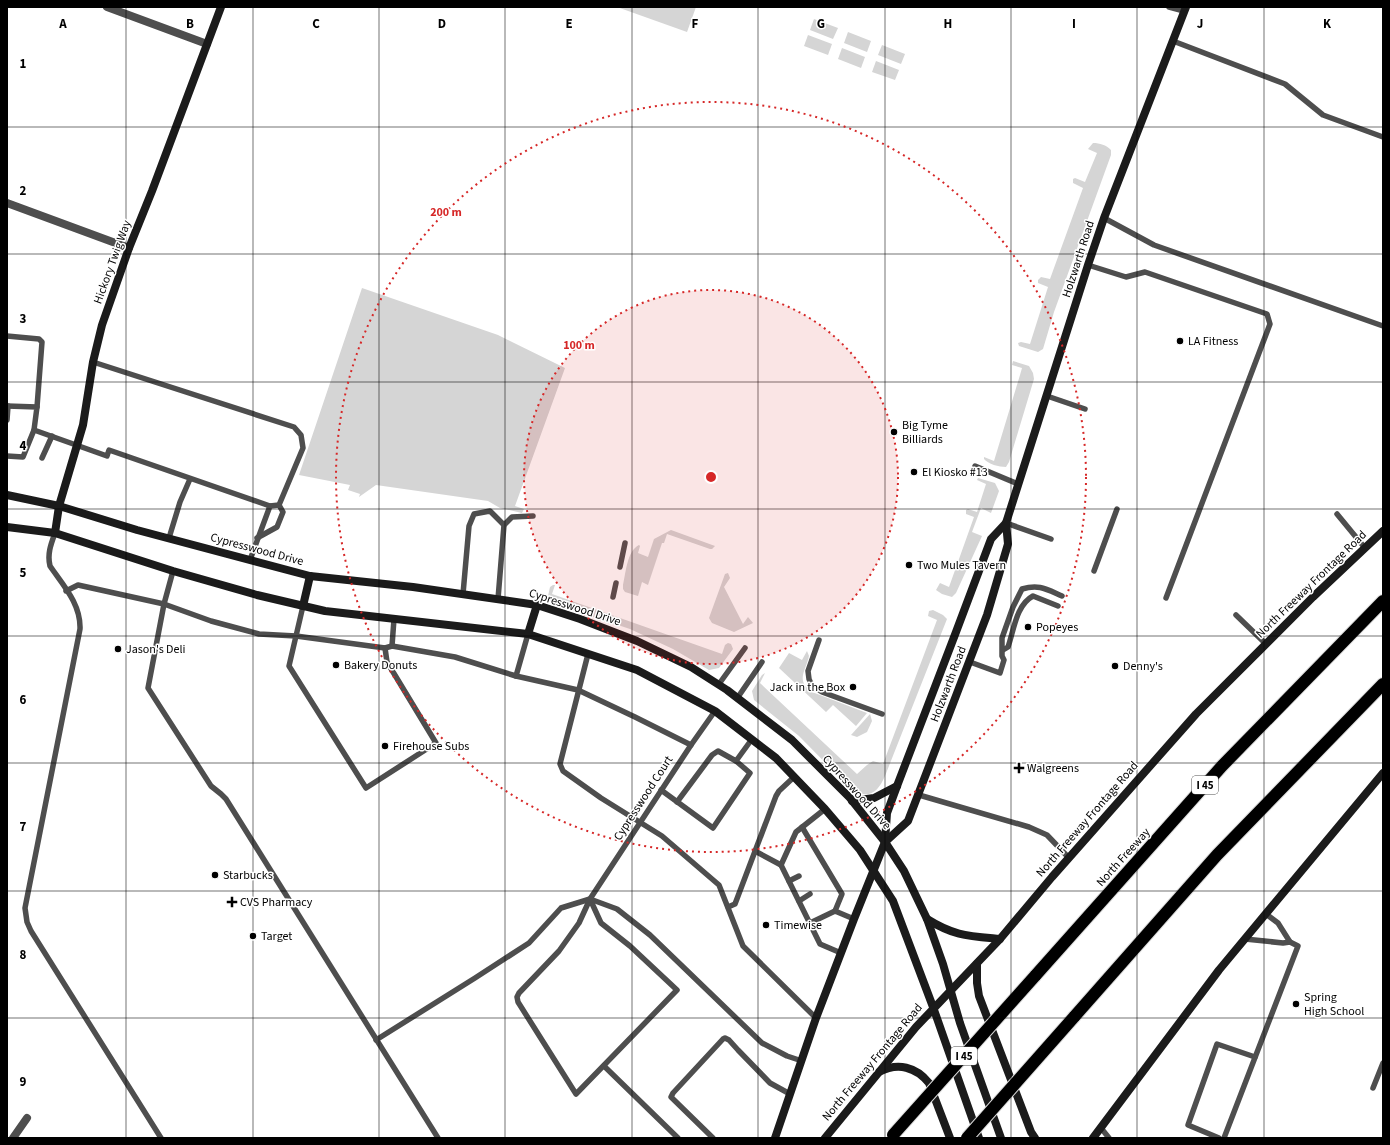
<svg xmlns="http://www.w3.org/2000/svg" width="1390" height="1145" font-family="'Source Sans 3',sans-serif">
	<rect width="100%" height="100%" fill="#fff"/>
	<g fill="#d5d5d5">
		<path d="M617,7H696L687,32Z"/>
		<path d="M814,19L838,28L833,39L810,30Z"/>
		<path d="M848,32L871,41L867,52L844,43Z"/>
		<path d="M808,35L832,44L828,55L804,46Z"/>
		<path d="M882,45L905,54L901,64L878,55Z"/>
		<path d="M842,48L865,57L861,68L838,59Z"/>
		<path d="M876,61L899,70L895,80L872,72Z"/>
		<path d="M1093,143C1100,143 1106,145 1111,150V155L1054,312L1043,349L1038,352L1019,346L1018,343L1021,342L1030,344L1048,287L1038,283V280L1041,277L1050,279L1083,188L1073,183V179L1075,178L1085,182L1097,153L1088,149Z"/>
		<path d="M362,288L498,335L565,368L515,506L524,509L522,513L500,508L488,501L376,485L359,497L360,494L348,490L350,485L299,475Z"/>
		<path d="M1013,361L1029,366L1033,373L1034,379L1009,462L1006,467C999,467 988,464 984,459V457L994,461L1020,375L1022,368L1012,365Z"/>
		<path d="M978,478L995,483L999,491L991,513L981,508L972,532L982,536L956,593L952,597L942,594L936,590L940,583L949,587L974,517L966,514V510L968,509L977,512L986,484L977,480Z"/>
		<path d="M671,530L715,546L712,549H710L667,534L664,543H662L648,585L642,582L638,596L625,592L623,589V585C626,572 627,551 639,545L640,546L638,553L648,557L654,539Z"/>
		<path d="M728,573L730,578L724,587L743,624L748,617L753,623L734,632L712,623L709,618L725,574Z"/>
		<path d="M553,585H555L552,594L722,654L725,645L728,643L731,644L733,649L719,668L709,670L673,649L630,629L585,614L555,606L549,600L548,596L550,587Z"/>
		<path d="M933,610L943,615L947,619L885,776C878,792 870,799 853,791L799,736L754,700L752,691L762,675L765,673L760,683L857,774L867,765L873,761L883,764L937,620L928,616L929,611Z"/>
		<path d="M807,651L809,656C806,671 795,680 812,692L867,713L856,726L833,705L826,712L779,668L789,653L802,660Z"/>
		<path d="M870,714L872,721L867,732L857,737L851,735Z"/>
	</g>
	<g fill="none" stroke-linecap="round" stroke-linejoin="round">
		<g stroke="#dbdbdb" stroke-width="14">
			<g id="highway">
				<path d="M1035,976L1222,766L1383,601"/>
				<path d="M1074,1017L1217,855L1383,684"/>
			</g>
		</g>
		<g stroke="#4e4e4e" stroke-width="5.5">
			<path d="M1169,7L1184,11"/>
			<path d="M1173,41L1285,84L1323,115L1383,137"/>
			<path d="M1104,218L1154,245L1383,326"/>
			<path d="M1088,265L1126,277L1145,272L1267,314L1270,324L1166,598"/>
			<path d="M7,336L39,339L42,342L37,407"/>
			<path d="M93,362L294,427L301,435L303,448L279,505L270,506L250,560"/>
			<path d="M1047,396L1085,409"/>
			<path d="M7,406L37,407L34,430L107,456L109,450L270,506"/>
			<path d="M7,420L8,406"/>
			<path d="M7,456L23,457L34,430"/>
			<path d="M42,458L52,436"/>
			<path d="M975,466L1018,484"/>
			<path d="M1337,514L1365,548"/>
			<path d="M1006,523L1051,539"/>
			<path d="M504,525L512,517L533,516"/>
			<path d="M55,533C51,544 47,554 50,566C63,585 81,604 80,629L25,908L27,922L31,931L161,1138"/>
			<path d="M169,538L180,502L190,479"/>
			<path d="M257,538L277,527L283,512L279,505"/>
			<path d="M620,567L625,543"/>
			<path d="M173,571L164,604L148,688L211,786L221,794L226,799L438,1138"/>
			<path d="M1094,571L1117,509"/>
			<path d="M66,591L78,585L164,604L211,621L259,634L296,636L385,648L392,646L455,657L516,676L578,690L635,717L691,745"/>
			<path d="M463,594L469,526L474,514L490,511L504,525L498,599"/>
			<path d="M613,597L616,583"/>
			<path d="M303,606L289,666L366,788L436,743L387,662L385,648"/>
			<path d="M1236,615L1266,644"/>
			<path d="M819,640L808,671L809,679L812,686L822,692L882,714"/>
			<path d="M392,646L394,619"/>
			<path d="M1003,650L1008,647C1014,630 1016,605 1033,596L1058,606"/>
			<path d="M588,654L560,764L563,771L601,798L662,836L719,885L743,946L816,1018"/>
			<path d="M970,662L1000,673L1004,660L1002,656V638L1013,607L1022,589C1039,584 1046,589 1062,596"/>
			<path d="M516,676L528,634"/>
			<path d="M719,684L745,648"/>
			<path d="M738,697L762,662"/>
			<path d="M661,790L713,828L750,773L736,761L752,739"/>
			<path d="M919,795L1029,827L1047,835L1069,858"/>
			<path d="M677,802L712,755L718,751L736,761"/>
			<path d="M825,809L796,832L781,865L820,944L841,953"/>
			<path d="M802,827L842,894L835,911"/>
			<path d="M755,851L781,865"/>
			<path d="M789,881L799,876"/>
			<path d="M590,899L601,923L630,946L677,990L576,1094L518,1002L517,997L519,993L559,951L579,923L590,899L691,745L715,711"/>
			<path d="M799,901L810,894"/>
			<path d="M728,907L735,904L776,796L779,791L794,777"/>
			<path d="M810,923L835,911L854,919"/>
			<path d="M1245,939L1283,943L1290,942L1278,923L1266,914"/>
			<path d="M376,1040L475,978L529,943L561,908L590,899L617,909L650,935L762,1043L787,1056L802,1061"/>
			<path d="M604,1066L678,1138"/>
			<path d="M1373,1088L1383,1063"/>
			<path d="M1101,1128L1109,1138"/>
			<path d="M713,1138L671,1097L673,1093L723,1039L725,1038L729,1040L738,1050L770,1083L790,1094"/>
			<path d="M1219,1138L1188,1125L1217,1044L1255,1057"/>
			<path d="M1224,1138L1298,946L1290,942"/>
		</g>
		<g stroke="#4e4e4e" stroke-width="8">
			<path d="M107,7L207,44"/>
			<path d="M7,203L129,248"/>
			<path d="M13,1138L27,1118"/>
		</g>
		<g stroke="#1b1b1b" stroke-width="8">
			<path d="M7,495L59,506L137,530L310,576L413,587L537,605L580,619L637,641L691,667L727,690L792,740L850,798L885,842L904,871L927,919L943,964L960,1023L1001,1138"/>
			<path d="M7,527L55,533L173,571L257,595L325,611L528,634L637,670L715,711L776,758L825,809L860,850L893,901L933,1007L979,1138"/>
			<path d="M55,533L59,506L83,425L93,362L102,325L129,248L152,191L221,7"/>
			<path d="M303,606L310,576"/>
			<path d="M528,634L537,605"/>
			<path d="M852,801L874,798L897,786"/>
			<path d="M885,842L908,821L987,615L1008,544L1006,523L1088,265L1104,218L1186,7"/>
			<path d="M927,919C954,936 968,936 1000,939"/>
			<path d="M977,964V983L979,996L1031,1132L1035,1138"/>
			<path d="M879,1072C898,1062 916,1067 929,1083L950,1138"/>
			<path d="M775,1138L816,1018L854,919L885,842L887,813L897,786L956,632L991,539L1006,523"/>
			<path d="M825,1138L916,1027L1000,939L1052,877L1196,714L1313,597L1383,531"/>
			<path d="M1093,1138L1219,970L1383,773"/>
		</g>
		<use href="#highway" stroke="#000" stroke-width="12"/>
		<g stroke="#dbdbdb" stroke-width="14" stroke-linecap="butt">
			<g id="highway-bridge">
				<path d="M893,1135L1035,976"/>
				<path d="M967,1138L1074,1017"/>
			</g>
		</g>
		<use href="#highway-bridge" stroke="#000" stroke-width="12"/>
	</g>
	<path fill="none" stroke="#000" stroke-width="1" stroke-opacity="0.55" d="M126,7V1138M253,7V1138M379,7V1138M505,7V1138M632,7V1138M758,7V1138M885,7V1138M1011,7V1138M1137,7V1138M1264,7V1138M7,127H1383M7,254H1383M7,382H1383M7,509H1383M7,636H1383M7,763H1383M7,891H1383M7,1018H1383"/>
	<circle cx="711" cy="477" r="187" fill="#d62828" fill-opacity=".12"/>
	<g fill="none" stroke="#d62828" stroke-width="2" stroke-dasharray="2 4">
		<circle cx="711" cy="477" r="187"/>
		<circle cx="711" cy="477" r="375"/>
	</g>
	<g fill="#000" stroke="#fff" stroke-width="1.5">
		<circle cx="1180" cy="341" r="4"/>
		<circle cx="894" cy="432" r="4"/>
		<circle cx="914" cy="472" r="4"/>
		<circle cx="909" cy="565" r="4"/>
		<circle cx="1028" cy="627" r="4"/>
		<circle cx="118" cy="649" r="4"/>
		<circle cx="336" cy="665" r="4"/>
		<circle cx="1115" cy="666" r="4"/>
		<circle cx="853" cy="687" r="4"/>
		<circle cx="385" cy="746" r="4"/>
		<path d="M1017 762h4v4h4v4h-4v4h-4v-4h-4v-4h4z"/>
		<circle cx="215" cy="875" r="4"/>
		<path d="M230 896h4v4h4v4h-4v4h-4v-4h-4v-4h4z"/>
		<circle cx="766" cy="925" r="4"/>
		<circle cx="253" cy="936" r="4"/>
		<circle cx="1296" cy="1004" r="4"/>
	</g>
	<g text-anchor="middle" stroke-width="3" stroke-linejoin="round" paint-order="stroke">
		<g fill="#fff" stroke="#4c4c4c" stroke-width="1">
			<rect x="1192" y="776" width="26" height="18" rx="3"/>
			<rect x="951" y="1047" width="26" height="18" rx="3"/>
		</g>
		<g font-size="11" font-weight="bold" fill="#000">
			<text x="1205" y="789">I 45</text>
			<text x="964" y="1060">I 45</text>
		</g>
		<g font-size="12" fill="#000" stroke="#fff">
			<text transform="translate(1078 259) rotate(-72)" y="4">Holzwarth Road</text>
			<text transform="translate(112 262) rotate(-70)" y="4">Hickory Twig Way</text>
			<text transform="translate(257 549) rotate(15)" y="4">Cypresswood Drive</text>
			<text transform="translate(1311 584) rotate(-44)" y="4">North Freeway Frontage Road</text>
			<text transform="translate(575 607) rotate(18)" y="4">Cypresswood Drive</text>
			<text transform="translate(948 684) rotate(-69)" y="4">Holzwarth Road</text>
			<text transform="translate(857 792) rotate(48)" y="4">Cypresswood Drive</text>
			<text transform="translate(643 798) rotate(-57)" y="4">Cypresswood Court</text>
			<text transform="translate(1087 819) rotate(-49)" y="4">North Freeway Frontage Road</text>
			<text transform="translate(1123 857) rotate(-48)" y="4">North Freeway</text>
			<text transform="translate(872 1062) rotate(-50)" y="4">North Freeway Frontage Road</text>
		</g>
		<g font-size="12" fill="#000" stroke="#fff" text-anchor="start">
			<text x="1188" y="345">LA Fitness</text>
			<text x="902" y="429">Big Tyme<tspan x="902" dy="14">Billiards</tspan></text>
			<text x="922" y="476">El Kiosko #13</text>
			<text x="917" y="569">Two Mules Tavern</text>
			<text x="1036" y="631">Popeyes</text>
			<text x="126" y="653">Jason's Deli</text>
			<text x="344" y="669">Bakery Donuts</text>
			<text x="1123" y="670">Denny's</text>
			<text x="845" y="691" text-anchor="end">Jack in the Box</text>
			<text x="393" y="750">Firehouse Subs</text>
			<text x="1027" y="772">Walgreens</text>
			<text x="223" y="879">Starbucks</text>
			<text x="240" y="906">CVS Pharmacy</text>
			<text x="774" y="929">Timewise</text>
			<text x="261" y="940">Target</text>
			<text x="1304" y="1001">Spring<tspan x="1304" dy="14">High School</tspan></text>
		</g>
	</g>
	<g font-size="13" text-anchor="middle" font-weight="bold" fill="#000" stroke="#fff" stroke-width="3" stroke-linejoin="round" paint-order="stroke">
		<text x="63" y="28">A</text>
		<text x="190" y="28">B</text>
		<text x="316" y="28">C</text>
		<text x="442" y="28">D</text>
		<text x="569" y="28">E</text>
		<text x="695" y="28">F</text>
		<text x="821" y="28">G</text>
		<text x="948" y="28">H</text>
		<text x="1074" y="28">I</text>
		<text x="1200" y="28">J</text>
		<text x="1327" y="28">K</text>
		<text x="23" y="68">1</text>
		<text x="23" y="195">2</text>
		<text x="23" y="323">3</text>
		<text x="23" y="450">4</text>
		<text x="23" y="577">5</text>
		<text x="23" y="704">6</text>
		<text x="23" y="831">7</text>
		<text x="23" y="959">8</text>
		<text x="23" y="1086">9</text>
	</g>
	<circle cx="711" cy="477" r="6" fill="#d62828" stroke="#fff" stroke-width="2"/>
	<g font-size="12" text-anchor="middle" font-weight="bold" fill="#d62828" stroke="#fff" stroke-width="3" stroke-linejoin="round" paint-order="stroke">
		<text x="446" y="216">200 m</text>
		<text x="579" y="349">100 m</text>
	</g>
	<rect width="1390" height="1145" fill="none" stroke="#000000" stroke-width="16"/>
</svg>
